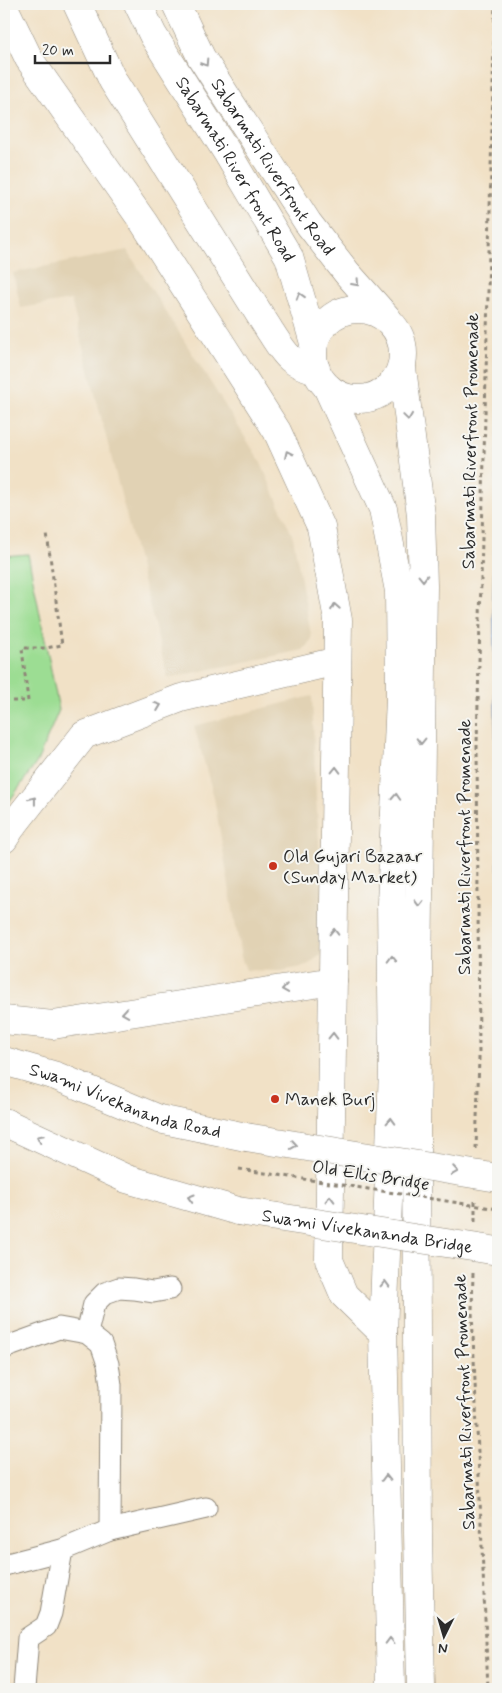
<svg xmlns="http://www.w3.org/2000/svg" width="502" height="1693" font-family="Mynerve,sans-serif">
	<rect width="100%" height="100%" fill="#f6f6f2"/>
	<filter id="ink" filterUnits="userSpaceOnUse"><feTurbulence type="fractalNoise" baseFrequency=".02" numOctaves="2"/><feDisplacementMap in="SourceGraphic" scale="10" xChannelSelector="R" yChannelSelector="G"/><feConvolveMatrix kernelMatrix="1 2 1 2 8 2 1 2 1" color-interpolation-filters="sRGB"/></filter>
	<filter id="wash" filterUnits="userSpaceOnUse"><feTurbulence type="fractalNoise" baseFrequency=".0096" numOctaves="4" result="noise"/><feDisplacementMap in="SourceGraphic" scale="20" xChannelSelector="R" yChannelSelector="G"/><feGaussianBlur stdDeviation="1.12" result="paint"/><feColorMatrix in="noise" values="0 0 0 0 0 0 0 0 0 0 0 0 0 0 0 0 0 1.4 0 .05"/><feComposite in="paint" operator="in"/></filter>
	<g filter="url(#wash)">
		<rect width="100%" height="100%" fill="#f1e1c6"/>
		<g fill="#e1d2b4">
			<path d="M127,250L260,461L293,537L312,640L303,650L168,678L71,300L21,308L13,273Z"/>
			<path d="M312,696L316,798L323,898V953L306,966L281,971L246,970L241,957L214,797L194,726Z"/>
		</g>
		<path fill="#9cdd93" stroke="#64845f" d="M28,554L59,710L37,762L4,809V556Z"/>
		<path fill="#80b2ed" stroke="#566e8c" d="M498,434V870L493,596Z"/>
	</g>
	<g filter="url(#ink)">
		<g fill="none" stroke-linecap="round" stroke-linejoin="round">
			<g stroke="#8e8678" stroke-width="23">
				<g id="street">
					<path d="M87,1333L94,1304L105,1293L119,1288L134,1289L153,1292L170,1289"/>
					<path d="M4,1348L59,1328L87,1333L101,1344L108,1364L111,1385L110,1530"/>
					<path d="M4,1565L62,1550L110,1530L206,1508"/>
					<path d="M24,1689L28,1638L46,1626L51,1613L62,1550"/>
				</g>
			</g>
			<g stroke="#8e8678" stroke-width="29">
				<g id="secondary">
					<path d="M77,4L113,81L270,331C284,352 289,365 316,369"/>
					<path id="s1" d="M138,4L153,35L228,154L289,257L314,343"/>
					<path id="s2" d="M176,4L201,57L308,223L347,273L387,318"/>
					<path d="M4,7L29,59L144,223L277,431L321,527L338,620L329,1260L344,1295L383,1333"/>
					<circle cx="358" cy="354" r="45"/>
					<path d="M402,368L421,515L423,586L416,1135L418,1533L421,1689"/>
					<path d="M327,387L383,509L399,591L400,698L391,903L393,1069L383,1333L391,1689"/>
					<path d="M4,839L11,828L84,735L181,698L337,661"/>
					<path d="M4,1020L53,1025L333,981"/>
					<path id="s3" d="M4,1061L56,1076L159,1119L246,1137"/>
					<path d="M4,1122L127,1179L238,1211"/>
				</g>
			</g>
			<g stroke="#8e8678" stroke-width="3" stroke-dasharray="4 4" stroke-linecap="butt">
				<path d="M4,701H28L22,648H46L62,645L47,534"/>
				<path d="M476,1149L479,1058L477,744L495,4"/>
				<path d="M475,1221V1200"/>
				<path d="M473,1273L472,1311L488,1689"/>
			</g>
			<use href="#street" stroke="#fff" stroke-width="21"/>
			<use href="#secondary" stroke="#fff" stroke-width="28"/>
			<g stroke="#8e8678" stroke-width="29" stroke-linecap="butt">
				<g id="secondary-bridge">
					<path d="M246,1137L498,1178"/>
					<path id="s4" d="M238,1211L498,1251"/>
				</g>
			</g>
			<path stroke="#8e8678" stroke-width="3" stroke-dasharray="4 4" stroke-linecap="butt" d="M239,1169L498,1209"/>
			<use href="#secondary-bridge" stroke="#fff" stroke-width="28"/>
		</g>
		<defs><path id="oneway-chevron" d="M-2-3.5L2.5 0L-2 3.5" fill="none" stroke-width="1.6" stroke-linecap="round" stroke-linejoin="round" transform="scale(1.25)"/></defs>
		<g stroke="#a0a0a0">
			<use href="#oneway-chevron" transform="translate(205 63) rotate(57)"/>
			<use href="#oneway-chevron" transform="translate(356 283) rotate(48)"/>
			<use href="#oneway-chevron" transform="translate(300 296) rotate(-107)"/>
			<use href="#oneway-chevron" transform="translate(408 417) rotate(82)"/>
			<use href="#oneway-chevron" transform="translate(288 454) rotate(-115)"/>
			<use href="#oneway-chevron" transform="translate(423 578) rotate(89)"/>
			<use href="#oneway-chevron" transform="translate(335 607) rotate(-100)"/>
			<use href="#oneway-chevron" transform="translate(158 706) rotate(-21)"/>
			<use href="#oneway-chevron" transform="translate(421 741) rotate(91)"/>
			<use href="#oneway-chevron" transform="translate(336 770) rotate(-89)"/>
			<use href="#oneway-chevron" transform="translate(396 797) rotate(-87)"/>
			<use href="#oneway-chevron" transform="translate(33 800) rotate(-52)"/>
			<use href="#oneway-chevron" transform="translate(419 903) rotate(91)"/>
			<use href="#oneway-chevron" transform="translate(334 932) rotate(-89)"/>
			<use href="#oneway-chevron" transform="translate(392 959) rotate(-91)"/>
			<use href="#oneway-chevron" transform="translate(285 989) rotate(171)"/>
			<use href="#oneway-chevron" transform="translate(125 1013) rotate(171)"/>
			<use href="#oneway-chevron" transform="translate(333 1036) rotate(-89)"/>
			<use href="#oneway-chevron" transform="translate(391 1121) rotate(-88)"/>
			<use href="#oneway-chevron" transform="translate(40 1138) rotate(-154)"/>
			<use href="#oneway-chevron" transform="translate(294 1145) rotate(9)"/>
			<use href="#oneway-chevron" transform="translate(455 1171) rotate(9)"/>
			<use href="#oneway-chevron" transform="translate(191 1198) rotate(-164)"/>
			<use href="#oneway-chevron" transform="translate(330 1199) rotate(-89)"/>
			<use href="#oneway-chevron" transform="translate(385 1284) rotate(-88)"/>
			<use href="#oneway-chevron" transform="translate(386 1478) rotate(-91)"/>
			<use href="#oneway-chevron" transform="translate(390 1641) rotate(-91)"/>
		</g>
	</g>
	<g fill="#c8321e" stroke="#f6f6f2" stroke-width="2">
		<circle cx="273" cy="866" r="5"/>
		<circle cx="275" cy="1099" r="5"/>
	</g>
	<g text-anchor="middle" stroke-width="4" stroke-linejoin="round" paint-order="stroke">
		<g font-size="18" fill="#2b2b2b" stroke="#f6f6f2">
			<text dy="6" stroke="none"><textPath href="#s2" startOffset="190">Sabarmati Riverfront Road</textPath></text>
			<text dy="6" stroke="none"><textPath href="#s1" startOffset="192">Sabarmati River front Road</textPath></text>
			<text transform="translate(470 441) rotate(-89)" y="6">Sabarmati Riverfront Promenade</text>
			<text transform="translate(464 847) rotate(-90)" y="6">Sabarmati Riverfront Promenade</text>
			<text dy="6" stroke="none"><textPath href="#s3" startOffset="128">Swami Vivekananda Road</textPath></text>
			<text transform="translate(371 1175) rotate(9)" y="6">Old Ellis Bridge</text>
			<text dy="6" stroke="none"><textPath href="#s4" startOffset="131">Swami Vivekananda Bridge</textPath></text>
			<text transform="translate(464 1402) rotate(-92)" y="6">Sabarmati Riverfront Promenade</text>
		</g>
		<g font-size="18" fill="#2b2b2b" stroke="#f6f6f2" text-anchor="start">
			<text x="283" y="862">Old Gujari Bazaar<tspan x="283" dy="21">(Sunday Market)</tspan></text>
			<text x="285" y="1105">Manek Burj</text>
		</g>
	</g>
	<rect width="502" height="1693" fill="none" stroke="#f6f6f2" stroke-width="20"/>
	<g transform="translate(444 1636) rotate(185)" stroke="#f6f6f2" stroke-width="4" paint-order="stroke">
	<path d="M0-4L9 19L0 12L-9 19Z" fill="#2b2b2b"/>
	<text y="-8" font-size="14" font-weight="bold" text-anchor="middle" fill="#2b2b2b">N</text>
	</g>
	<path d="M35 55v8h75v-8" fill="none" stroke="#2b2b2b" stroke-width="2.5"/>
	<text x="42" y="55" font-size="15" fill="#2b2b2b" stroke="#f6f6f2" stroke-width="4" paint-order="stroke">20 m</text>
</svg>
